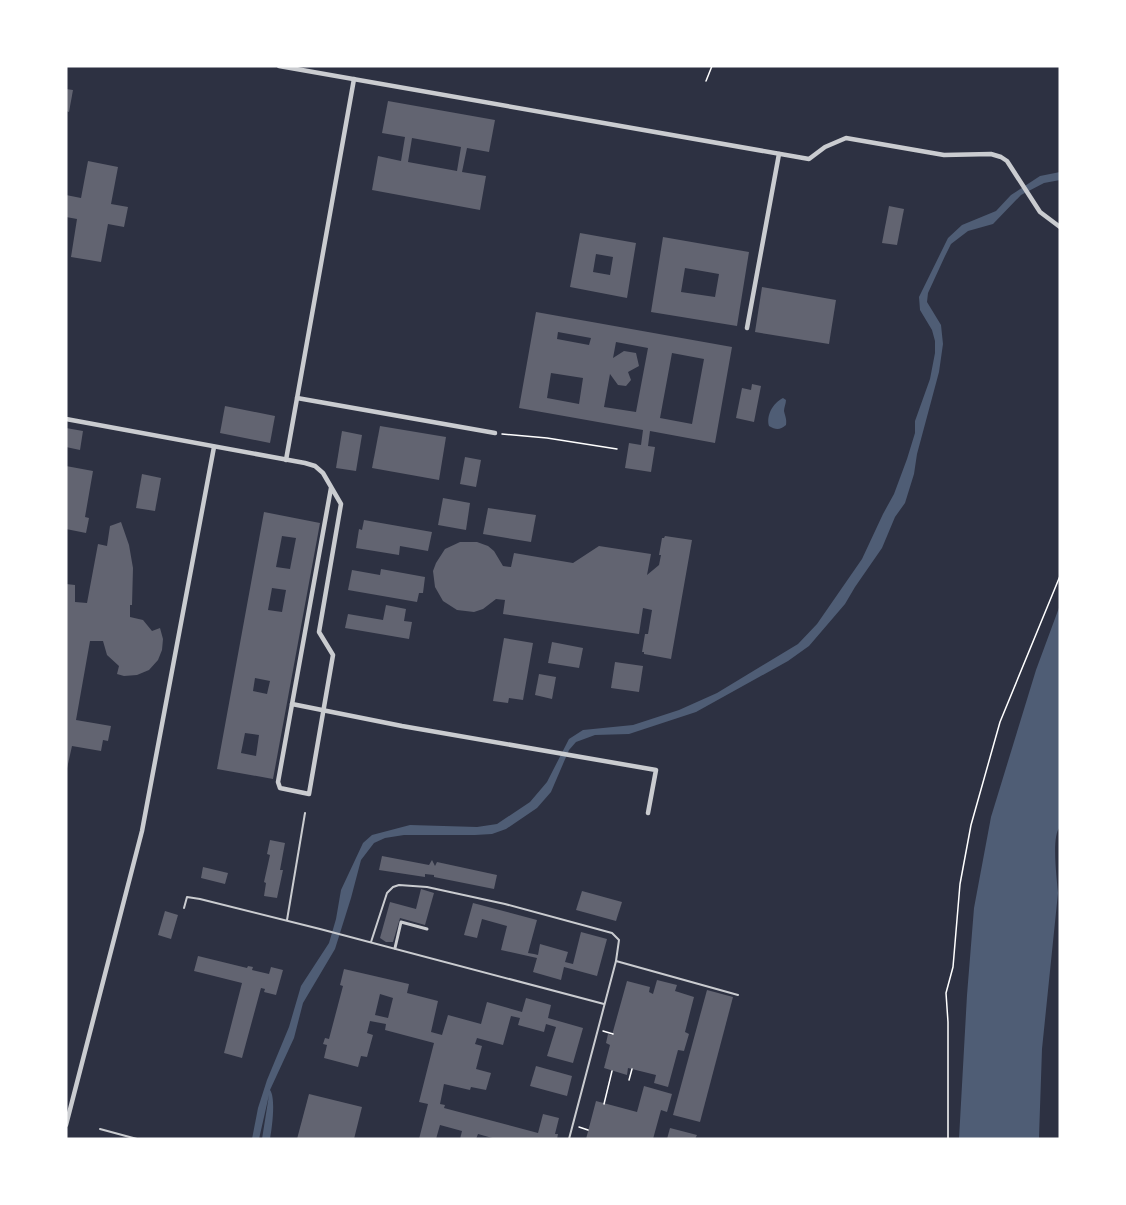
<svg xmlns="http://www.w3.org/2000/svg" width="1126" height="1205" font-family="'Open Sans',sans-serif">
	<rect width="100%" height="100%" fill="#2d3142"/>
	<g fill="#4f5d75">
		<path d="M1060,172V180L1044,183L1021,195L993,224L968,231L951,244L945,256L928,293L927,302L941,325L943,344L939,372L917,454L914,474L905,503L895,517L882,548L855,587L845,604L809,646L788,661L696,712L629,734L595,735L576,742L569,750L551,792L537,808L506,829L492,834L475,835H404L385,838L374,843L361,860L351,898L335,949L303,1003L294,1038L270,1090C276,1098 272,1128 270,1139H262L269,1095L259,1139H252L258,1108L267,1080L289,1027L301,986L329,943L336,919L341,890L363,843L372,835L410,825L477,827L497,824L530,802L547,782L569,739L583,730L633,725L679,710L717,693L798,644L817,624L862,559L883,514L894,494L907,459L915,433V421L930,379L935,353V341L932,330L920,310L919,297L948,238L962,225L996,211L1011,195L1040,176Z"/>
		<path d="M783,398L786,400C786,404 784,407 784,411C785,416 787,419 786,425C780,430 776,430 769,426C766,415 773,403 783,398Z"/>
		<path d="M1060,605V827C1051,836 1057,879 1058,893L1042,1049L1039,1137V1139H959L967,995L974,908L991,817L1036,670Z"/>
	</g>
	<g fill="#626471" fill-rule="evenodd">
		<path d="M66,89L73,90L69,112L66,111Z"/>
		<path d="M388,101L495,120L489,152L467,148L462,172L486,176L480,210L372,190L378,156L401,161L405,137L382,133ZM412,138L461,147L457,171L408,162Z"/>
		<path d="M88,161L118,167L111,204L128,207L124,227L108,224L101,262L71,257L77,219L66,217V195L81,198Z"/>
		<path d="M889,206L904,209L897,245L882,243Z"/>
		<path d="M580,233L636,243L627,298L570,287ZM596,254L613,257L610,275L593,272Z"/>
		<path d="M663,237L749,252L737,326L651,312ZM685,268L719,274L715,297L681,292Z"/>
		<path d="M762,287L836,300L829,344L755,332Z"/>
		<path d="M536,312L732,347L715,443L650,431L648,446L655,447L651,472L625,468L629,443L641,445L643,430L519,408ZM558,332L591,338L589,345L557,339ZM616,342L648,348L636,412L604,407L610,374L618,385L626,386L631,380L628,372L639,366L636,353L624,351L613,358ZM672,353L704,359L692,424L660,418ZM551,373L583,378L579,404L547,398Z"/>
		<path d="M752,384L761,386L754,422L736,418L742,388L751,390Z"/>
		<path d="M225,406L275,416L270,443L220,433Z"/>
		<path d="M380,426L446,437L439,480L372,468Z"/>
		<path d="M66,428L83,431L80,450L66,447Z"/>
		<path d="M342,431L362,435L356,471L336,468Z"/>
		<path d="M465,457L481,460L476,487L460,484Z"/>
		<path d="M66,466L93,471L85,517L89,518L86,533L66,529Z"/>
		<path d="M142,474L161,478L155,511L136,508Z"/>
		<path d="M443,498L470,503L466,530L438,525Z"/>
		<path d="M488,508L536,515L531,542L483,534Z"/>
		<path d="M264,512L320,523L273,779L217,769ZM282,536L296,538L290,569L276,567ZM272,588L286,590L282,612L268,610ZM255,678L270,681L267,694L253,691ZM245,733L259,735L256,756L241,753Z"/>
		<path d="M364,520L432,532L428,551L400,546L399,555L356,548L359,529L362,530Z"/>
		<path d="M121,522L129,545L133,568L132,605H130V617L143,620L152,631L160,628L163,639L162,650L158,660L149,670L137,675L124,676L117,674L119,666L107,655L103,641H90L76,720L111,726L108,741L103,740L101,751L72,746L66,773V584L75,585V602L87,603L98,544L107,546L110,526Z"/>
		<path d="M665,536L692,540L671,659L644,654V652H642L645,634H648L652,610L643,608L639,634L503,614L505,600L496,599L483,609L474,612L457,610L443,601L435,587L433,571L436,563L445,549L460,542H477L488,546L494,551L503,566L511,567L514,553L573,563L599,546L651,554L647,575L659,565L661,555H659L662,538H664Z"/>
		<path d="M381,569L425,577L423,593H419L417,602L348,590L352,570L380,575Z"/>
		<path d="M386,605L406,609L404,621L412,622L409,639L345,628L348,614L383,620Z"/>
		<path d="M504,638L533,643L523,700L509,698L508,703L493,701Z"/>
		<path d="M552,642L583,648L579,668L548,663Z"/>
		<path d="M615,662L643,666L639,692L611,688Z"/>
		<path d="M539,674L556,677L552,699L535,695Z"/>
		<path d="M270,840L285,843L280,870H283L277,898L264,896L266,883L264,882L270,855L267,854Z"/>
		<path d="M382,856L429,865L432,860L435,866L437,862L497,875L494,889L434,877V875L425,874V877L379,870Z"/>
		<path d="M203,867L228,873L225,884L201,878Z"/>
		<path d="M421,889L434,893L425,925L400,918L393,942H386L380,938L390,902L416,909Z"/>
		<path d="M582,891L622,902L616,921L576,910Z"/>
		<path d="M473,903L537,920L528,953L534,954L538,955L540,944L568,952L565,962L573,964L581,932L607,939L597,976L564,967L561,980L533,972L537,958L501,950L507,926L482,919L477,938L464,935Z"/>
		<path d="M165,911L178,915L171,939L158,935Z"/>
		<path d="M198,956L247,968L248,966L253,967L252,970L269,974L271,967L283,970L276,995L264,992L265,989L261,988L242,1058L224,1053L242,983L194,971Z"/>
		<path d="M344,969L409,984L407,993L438,1001L431,1032L442,1035L448,1015L481,1024L487,1002L522,1012L526,998L551,1005L548,1018L583,1028L573,1063L547,1056L556,1027L546,1024L544,1032L518,1025L520,1018L511,1016L503,1045L477,1038L475,1044L482,1046L476,1069L491,1073L486,1090L471,1087L470,1090L444,1084L440,1104L445,1105L444,1108L538,1133L543,1114L559,1118L555,1134H558L557,1139H496L478,1134L476,1139H460L462,1131L440,1125L436,1139H419L428,1104L419,1102L434,1043L385,1030L386,1024L370,1021L367,1033L373,1035L367,1057L361,1056L358,1067L324,1058L327,1045L323,1044L325,1038L329,1039L343,986L340,985ZM380,994L393,998L388,1018L375,1015Z"/>
		<path d="M657,980L677,985L675,991L694,997L685,1032L689,1034L684,1051L678,1050L668,1087L654,1083L656,1075L628,1068L627,1075L604,1068L610,1045L606,1043L608,1034L612,1035L627,981L650,987L649,992L653,994Z"/>
		<path d="M707,990L733,997L700,1122L673,1115Z"/>
		<path d="M536,1066L572,1076L567,1096L530,1086Z"/>
		<path d="M644,1086L672,1094L667,1112L661,1110L653,1139H586L596,1101L637,1112Z"/>
		<path d="M309,1094L362,1107L354,1139H297Z"/>
		<path d="M670,1128L697,1135L695,1139H667Z"/>
	</g>
	<g fill="none" stroke-linecap="round" stroke-linejoin="round">
		<g stroke="#fff" stroke-width="1.5">
			<path d="M706,81L712,66"/>
			<path d="M502,434L547,438L617,449"/>
			<path d="M603,1031L613,1034"/>
			<path d="M629,1080L632,1069"/>
			<path d="M604,1104L612,1071"/>
			<path d="M579,1127L588,1130"/>
			<path d="M948,1139V1022L946,993L953,967L960,884L971,825L1000,722L1060,576"/>
		</g>
		<g stroke="#caccd0" stroke-width="2">
			<path d="M184,908L187,897L200,899L320,929L604,1004"/>
			<path d="M287,920L305,813"/>
			<path d="M371,942L387,893L393,887L399,885L427,887L505,904L612,933L619,940L616,961L738,995"/>
			<path d="M100,1129L137,1139"/>
			<path d="M569,1139L616,961"/>
		</g>
		<path stroke="#caccd0" stroke-width="3" d="M395,948L401,922L427,929"/>
		<g stroke="#caccd0" stroke-width="4.5">
			<path d="M279,66L809,159L825,147L846,138L944,155L991,154L1001,157L1007,161L1040,212L1060,227"/>
			<path d="M747,328L779,154"/>
			<path d="M297,398L495,433"/>
			<path d="M66,419L305,463L315,466L323,473L341,504L319,632L333,655L309,794L280,788L278,782L331,488"/>
			<path d="M286,460L354,79"/>
			<path d="M292,704L402,726L656,770L648,813"/>
			<path d="M66,1125L142,831L214,447"/>
		</g>
	</g>
	<rect width="1126" height="1205" fill="none" stroke="#ffffff" stroke-width="135"/>
</svg>
